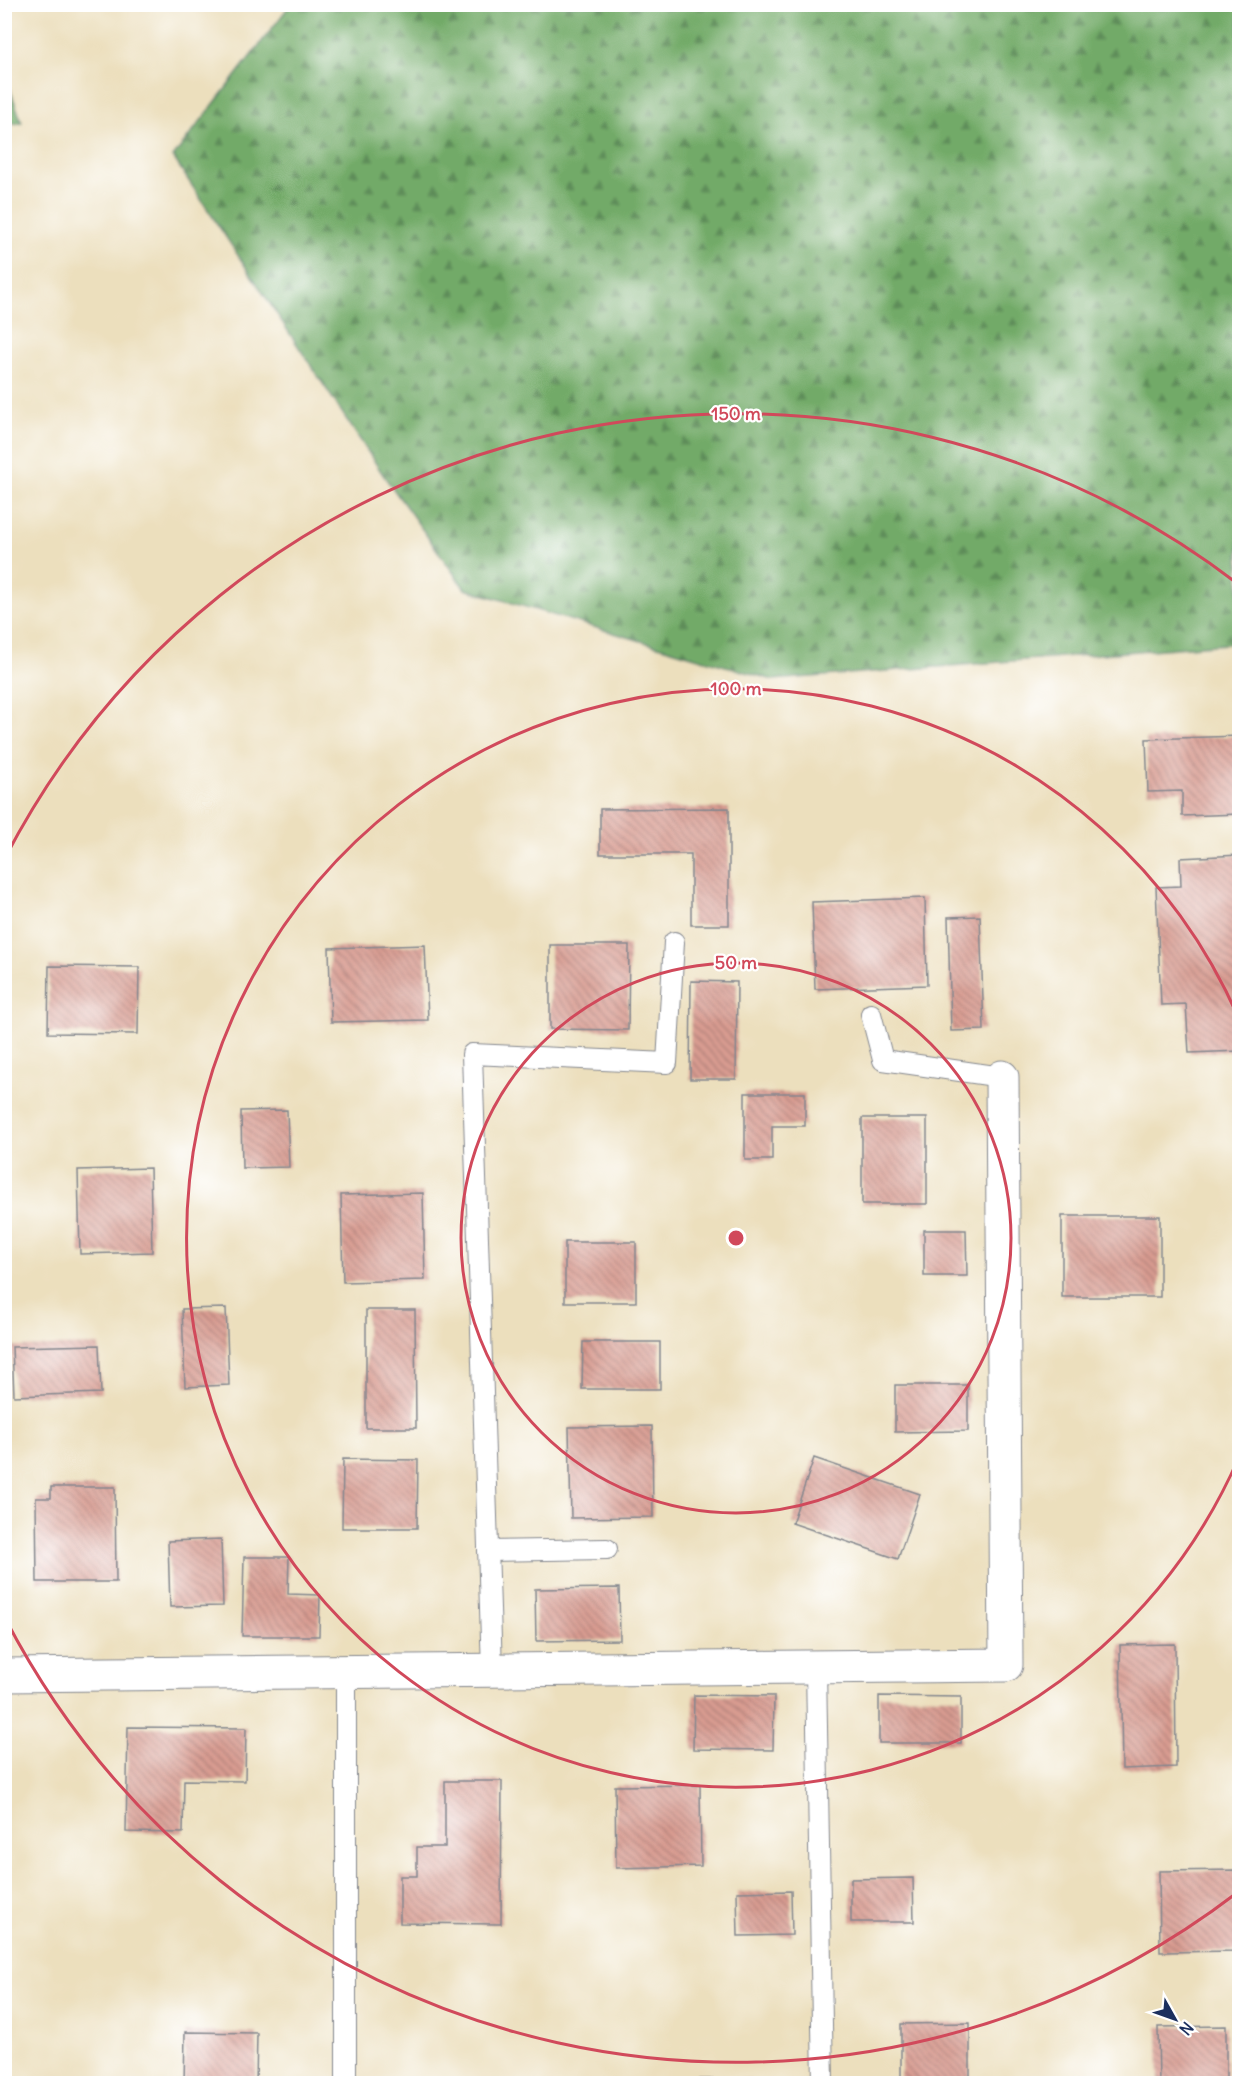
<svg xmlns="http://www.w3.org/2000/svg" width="1244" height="2088" font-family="Delius,sans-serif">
	<defs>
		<pattern id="forest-firs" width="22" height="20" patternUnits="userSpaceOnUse" patternTransform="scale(1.5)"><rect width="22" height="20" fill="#72aa68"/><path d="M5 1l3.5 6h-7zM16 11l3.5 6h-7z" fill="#5d8b59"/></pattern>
		<pattern id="building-back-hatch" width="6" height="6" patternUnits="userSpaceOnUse" patternTransform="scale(1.5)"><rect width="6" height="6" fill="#d89b90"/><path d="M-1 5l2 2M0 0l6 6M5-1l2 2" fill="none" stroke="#ae7f79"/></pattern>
	</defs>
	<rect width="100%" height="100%" fill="#fff"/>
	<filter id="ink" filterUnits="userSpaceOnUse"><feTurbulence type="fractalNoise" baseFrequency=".0167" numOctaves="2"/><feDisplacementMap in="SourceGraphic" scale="12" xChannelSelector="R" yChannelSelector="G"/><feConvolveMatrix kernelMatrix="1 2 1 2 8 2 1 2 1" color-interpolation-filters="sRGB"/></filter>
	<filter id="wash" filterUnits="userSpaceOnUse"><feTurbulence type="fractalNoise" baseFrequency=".008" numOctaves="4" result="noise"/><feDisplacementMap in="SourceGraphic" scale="24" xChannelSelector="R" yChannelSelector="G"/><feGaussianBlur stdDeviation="1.35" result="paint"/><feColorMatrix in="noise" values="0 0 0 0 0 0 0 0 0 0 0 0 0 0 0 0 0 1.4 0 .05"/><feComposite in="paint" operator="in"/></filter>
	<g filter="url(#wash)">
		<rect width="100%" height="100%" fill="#ecdfbd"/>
		<g fill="url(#forest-firs)" stroke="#466c63" stroke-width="1.5">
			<path d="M290,5H1239V643L773,680L465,589L384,476L173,157Z"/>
			<path d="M5,75L22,123L5,124Z"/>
		</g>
		<g id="blocks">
			<g fill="url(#building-back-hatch)">
				<path d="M1240,736V814L1182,816V791L1148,792L1146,739Z"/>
				<path d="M729,808V925H691V854H600V809Z"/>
				<path d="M1240,855V1051L1189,1053L1186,1004L1161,1005L1156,887L1181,886L1180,858Z"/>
				<path d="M925,898L927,985L815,989L812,902Z"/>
				<path d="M980,916L984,1030L951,1031L948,917Z"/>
				<path d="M425,945L428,1020L331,1022L329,948Z"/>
				<path d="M550,945H629L628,1030L550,1029Z"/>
				<path d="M49,966L139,967L138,1034L48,1033Z"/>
				<path d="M691,981L737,982L736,1079H690Z"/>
				<path d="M745,1093H805V1126H772V1160H745Z"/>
				<path d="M287,1110L289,1167L242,1168L241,1111Z"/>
				<rect x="862" y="1118" width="65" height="86"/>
				<path d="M150,1168L152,1252L80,1254L78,1170Z"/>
				<path d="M423,1193L425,1280L343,1282L341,1195Z"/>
				<rect x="1062" y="1216" width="98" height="81"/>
				<path d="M924,1230H966L967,1276H924Z"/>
				<rect x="565" y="1242" width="71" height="60"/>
				<path d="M226,1308L229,1385L185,1387L182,1309Z"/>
				<path d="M366,1310H415L416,1428H366Z"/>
				<path d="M583,1342H660V1389H582Z"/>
				<path d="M99,1345L101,1393L14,1396L12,1347Z"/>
				<path d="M895,1385H968V1431L895,1432Z"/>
				<path d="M652,1426L653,1517L571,1518L569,1427Z"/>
				<path d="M814,1458L920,1494L898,1559L792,1523Z"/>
				<path d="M343,1459L418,1460L417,1528H342Z"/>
				<path d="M51,1487H115L116,1582H37L36,1498H51Z"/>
				<path d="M221,1539L223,1606L170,1607L168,1541Z"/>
				<path d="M244,1557H289L288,1594L320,1595L319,1636H242Z"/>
				<path d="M619,1588L620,1640L536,1641L535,1589Z"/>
				<path d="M1175,1644L1176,1767L1122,1769L1120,1645Z"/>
				<path d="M694,1695L774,1696L773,1750L693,1749Z"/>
				<path d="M879,1696L961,1697V1743H879Z"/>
				<path d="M128,1727L246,1728L245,1781L184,1780L183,1833L126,1832Z"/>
				<path d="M445,1781H502L501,1924L400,1923V1876H417V1847H445Z"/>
				<path d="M700,1785L701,1866L616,1868L615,1786Z"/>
				<path d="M1240,1870V1951L1160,1952L1159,1871Z"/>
				<path d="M913,1878L914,1922H851V1879Z"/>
				<path d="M791,1891L792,1935L738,1936L737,1892Z"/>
				<path d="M970,2023V2084H901V2024Z"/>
				<path d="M1226,2026V2084H1159L1158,2027Z"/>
				<path d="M185,2032L257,2033L256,2084H184Z"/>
				<rect x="700" y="2079" width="50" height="5"/>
			</g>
		</g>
	</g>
	<g filter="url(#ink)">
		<use href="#blocks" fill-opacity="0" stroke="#84878e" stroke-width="1.5"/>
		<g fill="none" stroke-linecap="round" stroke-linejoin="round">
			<g stroke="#84878e" stroke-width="22">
				<g id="service">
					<path d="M871,1014L883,1060L1002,1077"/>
					<path d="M488,1551L607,1549"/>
					<path d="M816,1667L823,2084"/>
					<path d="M492,1670L472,1054L667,1063L674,942"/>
					<path d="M346,1672V2084"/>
				</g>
			</g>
			<g stroke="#84878e" stroke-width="35">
				<path id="minor" d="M4,1675L1006,1665L1002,1077"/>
			</g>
			<use href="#service" stroke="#fff" stroke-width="20"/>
			<use href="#minor" stroke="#fff" stroke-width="33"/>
		</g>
	</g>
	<g fill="none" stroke="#d1495b" stroke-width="3">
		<circle cx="736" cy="1238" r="275"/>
		<path d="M1239 1457A549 549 0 1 1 1239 1019"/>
		<path d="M1238 1892A824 824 0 0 1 5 1618M5 858A824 824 0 0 1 1238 584"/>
	</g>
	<circle cx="736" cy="1238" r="9" fill="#d1495b" stroke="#fff" stroke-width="3"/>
	<g font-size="18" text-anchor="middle" font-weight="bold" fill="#d1495b" stroke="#fff" stroke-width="4.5" stroke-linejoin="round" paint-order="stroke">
		<text x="736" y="420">150 m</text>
		<text x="736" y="695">100 m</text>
		<text x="736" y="969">50 m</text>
	</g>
	<rect width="1244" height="2088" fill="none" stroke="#fff" stroke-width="24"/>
	<g transform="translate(1175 2019) rotate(130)" stroke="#ffffff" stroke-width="4.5" paint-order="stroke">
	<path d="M0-4.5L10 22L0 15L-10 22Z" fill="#1b2f5e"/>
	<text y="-9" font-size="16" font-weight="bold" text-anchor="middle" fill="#1b2f5e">N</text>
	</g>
</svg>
